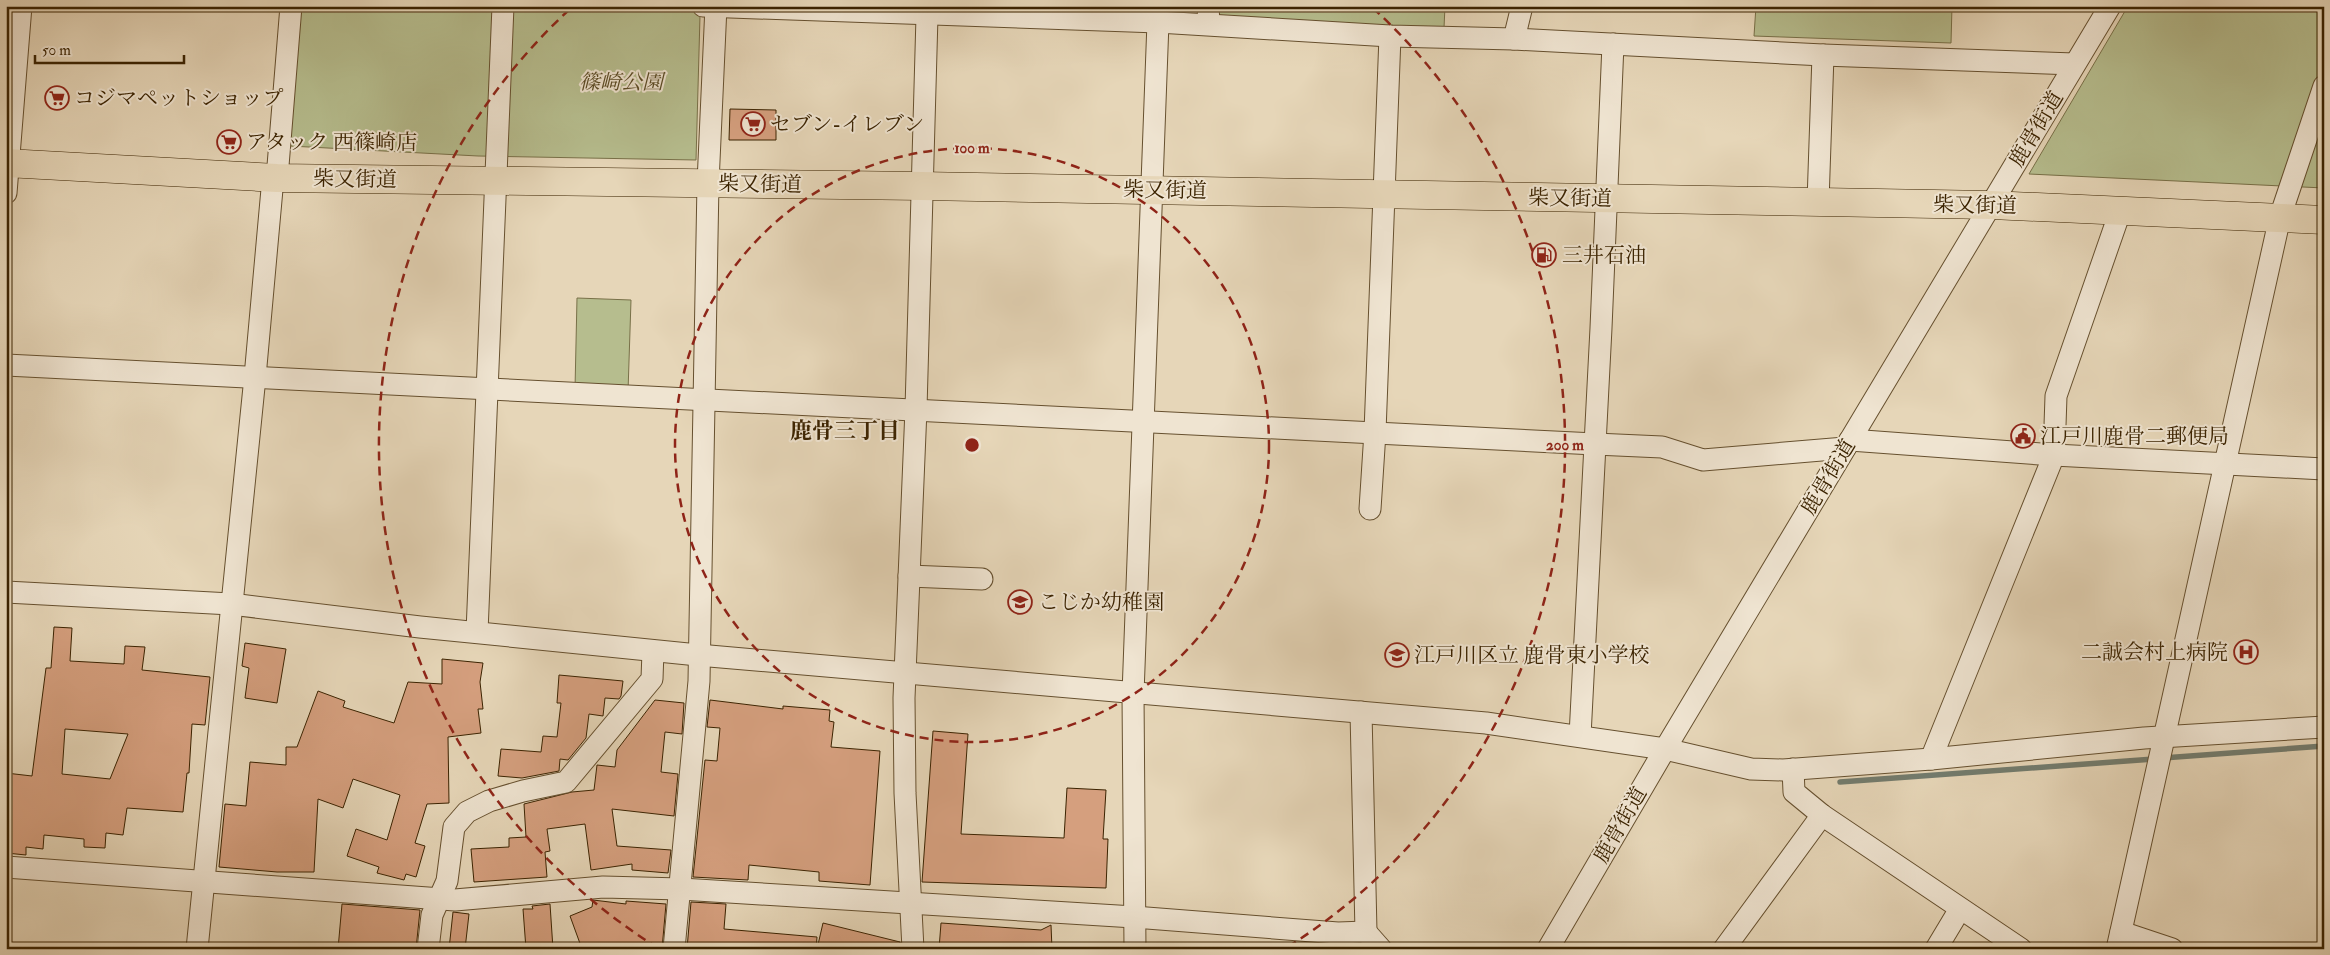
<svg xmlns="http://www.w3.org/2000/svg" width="2330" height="955" font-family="'IM FELL Double Pica','Noto Serif JP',serif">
	<rect width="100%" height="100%" fill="#e6d6b8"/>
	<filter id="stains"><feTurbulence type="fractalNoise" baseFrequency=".004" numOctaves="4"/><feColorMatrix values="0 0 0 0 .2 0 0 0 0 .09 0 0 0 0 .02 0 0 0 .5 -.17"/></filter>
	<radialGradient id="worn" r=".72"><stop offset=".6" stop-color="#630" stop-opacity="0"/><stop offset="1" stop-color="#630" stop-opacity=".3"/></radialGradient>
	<g fill="#b6bd8e" stroke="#787048">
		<path d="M297,6H610L694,10L700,16L696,160L478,156L290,146Z"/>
		<path d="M1209,6H1445L1444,28L1209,20Z"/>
		<path d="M1756,6H1952L1951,43L1754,36Z"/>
		<path d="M2128,6H2324V188L2029,174Z"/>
		<path d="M577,298L631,300L628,392L575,389Z"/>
	</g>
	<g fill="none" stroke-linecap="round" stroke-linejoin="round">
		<g stroke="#737c6e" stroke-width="5.5">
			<path d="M2163,758L2324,746"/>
			<path d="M1840,782L2154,759"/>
		</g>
	</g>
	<g fill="#d59f7e" stroke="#3b2301" fill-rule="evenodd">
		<path d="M730,109L776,110V140H729Z"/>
		<path d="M54,627L72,628L70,661L124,664L125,646L145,647L142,670L210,677L205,725L192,724L189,773H187L183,812L127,808L123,835L106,833L105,848L84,847V839L44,835L43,849L26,847V855L6,853V773L32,776L46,668H51ZM65,729L128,734L110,779L62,774Z"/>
		<path d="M245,643L286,649L277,703L245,698L249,668L242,666Z"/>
		<path d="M442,659L483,663L480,682L483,709H478L481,733L448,737L449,803L427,804L415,843L425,846L416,877L406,874L404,880L377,873L379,867L347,856L356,829L387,840L400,795L353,779L343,808L318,799L314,872H277L219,867L225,804L246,806L250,762L286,765V747H297L318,691L345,701L343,707L394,723L408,682L442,684Z"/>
		<path d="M559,675L623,681L621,696L619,699L605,698L603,716L589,714L586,738L568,760L560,759L559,771L522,778L498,776L501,749L541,752L543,736L557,737L561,703H557Z"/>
		<path d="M655,700L684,703L682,734L665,732L661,772L678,774L674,816L612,809L617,846L671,850L668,873L632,870V864L591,870L585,824L547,829L550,851L545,852L547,877L474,882L471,849L509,847V838L526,837L524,804L572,792L594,790L597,765L615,767L617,750Z"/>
		<path d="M710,700L783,709V706L830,710L829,721L834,722L831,747L880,751L870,885L819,881V872L749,865L748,880L693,877L705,760L717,761L720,728L707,727Z"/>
		<path d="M933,731L968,734L961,834L1064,838L1067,788L1106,790L1103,839H1108L1106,888L922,882Z"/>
		<path d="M593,900L626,904V901L666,904L662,949L601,946L602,949H582L570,916L592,907Z"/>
		<path d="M691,902L726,904L724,929L817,937L816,949H687Z"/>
		<path d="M342,904L420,910L416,949H338Z"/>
		<path d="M550,904L553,949H526L523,909H533L532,906Z"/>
		<path d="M453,912L469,914L465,949H449Z"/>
		<path d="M823,923L900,942V949H817Z"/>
		<path d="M941,923L1041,930L1051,925L1052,949H939Z"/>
	</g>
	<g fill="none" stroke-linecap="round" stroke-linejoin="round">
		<g stroke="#66502f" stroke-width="23">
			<g id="minor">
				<path d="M703,6L1158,22L1390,36L1514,39L1823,55L2074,64"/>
				<path d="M1208,6L1209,24"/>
				<path d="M1514,39L1522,6"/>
				<path d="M277,178L291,6"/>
				<path d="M6,193L21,6"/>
				<path d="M1818,202L1823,55"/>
				<path d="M6,365L1595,444L1662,447L1703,460L1845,448"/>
				<path d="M1850,440L2054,455L2324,469"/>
				<path d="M1370,509L1375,432L1390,36"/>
				<path d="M909,576L982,579"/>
				<path d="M6,592L231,604L420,627L698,655L1486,723L1665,749L1751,769L1783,770L1931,759L2144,738L2324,727"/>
				<path d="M477,632L503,6"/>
				<path d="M1361,712L1366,932"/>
				<path d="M1580,736L1601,328L1613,44"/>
				<path d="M1931,759L2054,455L2056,396L2121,209"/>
				<path d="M1793,769L1794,792L1822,815L2021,949"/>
				<path d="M6,867L455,900L603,887L681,889L1134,917L1338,933L1366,932L1381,949"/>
				<path d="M2121,932L2172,949"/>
				<path d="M197,949L255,377L273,178"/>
				<path d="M428,949L432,915L447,881L454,827L467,812L489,801L523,791L566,782L652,679L653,651"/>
				<path d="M674,949L699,681L708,183L716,6"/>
				<path d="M913,949L905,793L904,698L916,409L927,16"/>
				<path d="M1135,949L1133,694L1158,22"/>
				<path d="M1548,949L1665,749L2110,6"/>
				<path d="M1724,949L1822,815"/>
				<path d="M1936,949L1960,909"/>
				<path d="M2117,949L2280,217L2324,86"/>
			</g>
		</g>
		<g stroke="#3b2301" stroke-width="29">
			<path id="major" d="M6,163L277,178L921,186L1991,205L2324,220"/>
		</g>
		<use href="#minor" stroke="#efe4d1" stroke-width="21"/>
		<use href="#major" stroke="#e6d6b8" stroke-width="28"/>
	</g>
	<g fill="none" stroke="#8f2418" stroke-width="2.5" stroke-dasharray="9 6">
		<circle cx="972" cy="445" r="297"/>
		<path d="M658 948A593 593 0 0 1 571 8M1373 8A593 593 0 0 1 1286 948"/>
	</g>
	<defs>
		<g id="supermarket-ring" transform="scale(1.25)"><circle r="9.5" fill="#efe4d1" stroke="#8f2418" stroke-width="1.5"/><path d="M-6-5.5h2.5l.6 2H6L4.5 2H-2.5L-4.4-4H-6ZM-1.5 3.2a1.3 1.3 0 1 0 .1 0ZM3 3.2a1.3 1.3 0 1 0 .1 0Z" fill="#8f2418"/></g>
		<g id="fuel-ring" transform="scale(1.25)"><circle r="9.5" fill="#efe4d1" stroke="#8f2418" stroke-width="1.5"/><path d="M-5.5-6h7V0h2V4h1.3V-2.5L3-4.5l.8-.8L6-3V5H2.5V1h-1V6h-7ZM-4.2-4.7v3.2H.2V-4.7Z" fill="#8f2418"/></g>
		<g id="civic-ring" transform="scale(1.25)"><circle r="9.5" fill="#efe4d1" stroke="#8f2418" stroke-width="1.5"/><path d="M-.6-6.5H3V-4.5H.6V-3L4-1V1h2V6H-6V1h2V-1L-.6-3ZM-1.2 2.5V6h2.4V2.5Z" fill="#8f2418"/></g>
		<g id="school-ring" transform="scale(1.25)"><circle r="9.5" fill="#efe4d1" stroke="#8f2418" stroke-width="1.5"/><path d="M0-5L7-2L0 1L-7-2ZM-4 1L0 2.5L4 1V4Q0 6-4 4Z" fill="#8f2418"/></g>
		<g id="hospital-ring" transform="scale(1.25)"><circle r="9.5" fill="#efe4d1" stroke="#8f2418" stroke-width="1.5"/><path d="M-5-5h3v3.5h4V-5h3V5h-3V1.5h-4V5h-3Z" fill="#8f2418"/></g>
	</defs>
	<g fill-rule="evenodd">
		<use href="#supermarket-ring" x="57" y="98"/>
		<use href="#supermarket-ring" x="753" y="124"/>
		<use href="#supermarket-ring" x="229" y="142"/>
		<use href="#fuel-ring" x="1544" y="255"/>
		<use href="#civic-ring" x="2023" y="436"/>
		<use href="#school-ring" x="1020" y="602"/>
		<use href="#hospital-ring" x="2246" y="652"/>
		<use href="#school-ring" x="1397" y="655"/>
	</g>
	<g text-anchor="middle" stroke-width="4" stroke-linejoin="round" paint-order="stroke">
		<g font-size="21" font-style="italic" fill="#5a4a24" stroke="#efe4d1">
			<text x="621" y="89">篠崎公園</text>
		</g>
		<g font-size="21" fill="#3b2301" stroke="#efe4d1" text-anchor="start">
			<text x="74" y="105">コジマペットショップ</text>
			<text x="770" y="131">セブン-イレブン</text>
			<text x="246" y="149">アタック 西篠崎店</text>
			<text x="1562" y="262">三井石油</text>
			<text x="2040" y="443">江戸川鹿骨二郵便局</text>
			<text x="1038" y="609">こじか幼稚園</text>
			<text x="2228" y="659" text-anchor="end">二誠会村上病院</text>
			<text x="1414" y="662">江戸川区立 鹿骨東小学校</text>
		</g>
		<g font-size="21" fill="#3b2301" stroke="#efe4d1">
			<text transform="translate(2036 129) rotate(-59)" y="7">鹿骨街道</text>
			<text transform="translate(355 179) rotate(1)" y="7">柴又街道</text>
			<text transform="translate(760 184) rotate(1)" y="7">柴又街道</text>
			<text transform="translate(1165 190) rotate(1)" y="7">柴又街道</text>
			<text transform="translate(1570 198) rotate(1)" y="7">柴又街道</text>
			<text transform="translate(1975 205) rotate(1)" y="7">柴又街道</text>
			<text transform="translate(1828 477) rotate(-59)" y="7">鹿骨街道</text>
			<text transform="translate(1620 825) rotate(-60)" y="7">鹿骨街道</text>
		</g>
		<g font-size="22" font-weight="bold" fill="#3b2301" stroke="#efe4d1">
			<text x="845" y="438">鹿骨三丁目</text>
		</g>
	</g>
	<circle cx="972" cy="445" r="8" fill="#8f2418" stroke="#efe4d1" stroke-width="2.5"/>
	<g font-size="15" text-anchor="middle" font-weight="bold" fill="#8f2418" stroke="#efe4d1" stroke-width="4" stroke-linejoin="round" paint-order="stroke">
		<text x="972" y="153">100 m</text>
		<text x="1565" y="450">200 m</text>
	</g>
	<rect width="2330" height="955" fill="none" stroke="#e6d6b8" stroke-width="25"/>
	<rect x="8" y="8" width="2315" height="940" fill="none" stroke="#3b2301" stroke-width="2.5"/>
	<rect x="12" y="12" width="2305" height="930" fill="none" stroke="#3b2301"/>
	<path d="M35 55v8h149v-8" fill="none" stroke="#3b2301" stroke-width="2.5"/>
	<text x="42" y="55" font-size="15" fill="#3b2301" stroke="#efe4d1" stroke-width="4" paint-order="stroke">50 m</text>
	<rect width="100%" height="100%" filter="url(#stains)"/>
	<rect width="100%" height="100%" fill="url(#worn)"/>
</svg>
